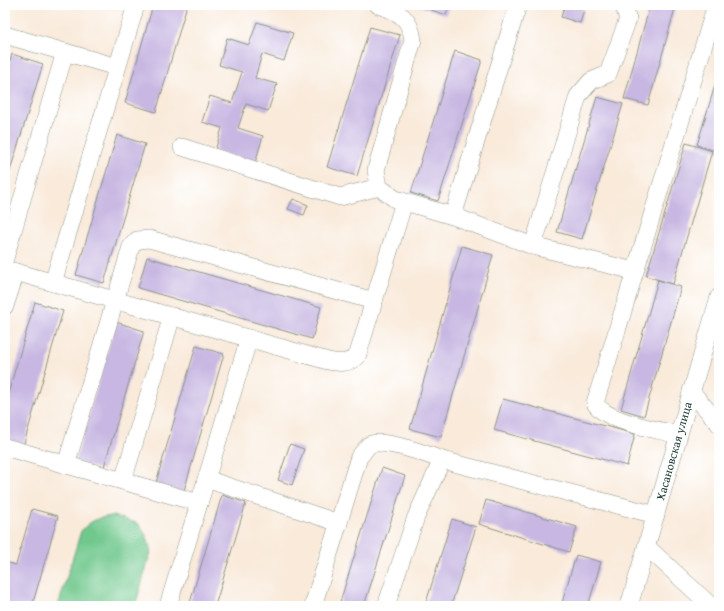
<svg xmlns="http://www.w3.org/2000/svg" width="724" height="611" font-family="'Gentium Book Plus',serif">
	<rect width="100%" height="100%" fill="#fff"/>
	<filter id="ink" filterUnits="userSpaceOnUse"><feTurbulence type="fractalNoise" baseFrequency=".025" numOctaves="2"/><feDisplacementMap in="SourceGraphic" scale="8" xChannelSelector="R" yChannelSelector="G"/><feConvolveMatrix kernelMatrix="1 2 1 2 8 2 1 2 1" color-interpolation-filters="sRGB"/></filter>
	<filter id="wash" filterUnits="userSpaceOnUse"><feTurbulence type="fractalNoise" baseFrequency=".012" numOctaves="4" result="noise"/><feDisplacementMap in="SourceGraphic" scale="16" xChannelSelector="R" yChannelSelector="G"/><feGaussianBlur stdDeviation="0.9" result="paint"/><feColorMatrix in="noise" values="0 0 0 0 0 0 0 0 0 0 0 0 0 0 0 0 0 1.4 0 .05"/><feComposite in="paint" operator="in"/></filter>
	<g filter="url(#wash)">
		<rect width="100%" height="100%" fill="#f9eada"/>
		<path fill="#70c88d" stroke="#488260" d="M114,516L139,524L147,537L151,552L135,606H58L81,531C91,520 99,517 114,516Z"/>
		<g id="blocks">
			<g fill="#c7b7e2">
				<path d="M153,5H187L156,112L125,103Z"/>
				<path d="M416,5H449L446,15Z"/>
				<path d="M565,5L584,10L580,23L561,17Z"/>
				<path d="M650,5H676L648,105L624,99Z"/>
				<path d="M257,22L293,33L284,61L262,54L255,78L277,84L268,111L246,104L238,128L263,136L255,163L215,151L222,128L202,122L210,96L232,103L242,72L219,65L227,38L249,45Z"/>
				<path d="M370,27L400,35L357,176L327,167Z"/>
				<path d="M455,51L482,60L438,201L411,193Z"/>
				<path d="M12,54L43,64L5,187V78Z"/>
				<path d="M719,72V152L697,145Z"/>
				<path d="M597,97L623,104L582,239L557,232Z"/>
				<path d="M117,135L145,144L104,283L76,275Z"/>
				<path d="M686,143L712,151L673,284L646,276Z"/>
				<path d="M293,199L308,205L304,215L288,209Z"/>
				<path d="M462,246L493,255L441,437L410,429Z"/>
				<path d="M147,257L321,307L312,339L138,288Z"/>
				<path d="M658,280L681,287L644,416L621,409Z"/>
				<path d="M35,302L63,311L22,450L5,445V404Z"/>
				<path d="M116,322L144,331L103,470L75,462Z"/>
				<path d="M196,346L224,354L183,494L155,486Z"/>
				<path d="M503,399L635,434L627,466L494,430Z"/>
				<path d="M290,444L304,449L292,485L278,480Z"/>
				<path d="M382,468L405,476L364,606H353L340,602Z"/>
				<path d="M222,495L246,503L215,606H189Z"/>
				<path d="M486,500L577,527L569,552L479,524Z"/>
				<path d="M32,509L58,516L32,606H5V562L16,565Z"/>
				<path d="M452,519L476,527L451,606H425Z"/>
				<path d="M576,555L601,562L588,606H561Z"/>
			</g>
		</g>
	</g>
	<g filter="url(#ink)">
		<use href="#blocks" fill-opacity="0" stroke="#8c9487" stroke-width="1"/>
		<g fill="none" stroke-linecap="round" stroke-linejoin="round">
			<g stroke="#8c9487" stroke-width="18">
				<g id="minor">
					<path d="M378,5C399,12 410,17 413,40L376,170L379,187L395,199L453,216L533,246L634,271"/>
					<path d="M5,35L117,67"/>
					<path d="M182,147L340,197L379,187"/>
					<path d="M453,216L518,5"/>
					<path d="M533,246L578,96L591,81L608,74L628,19L623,5"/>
					<path d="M5,258L65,52"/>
					<path d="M5,269L328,361C339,363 347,364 357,357L404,202"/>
					<path d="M53,283L136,5"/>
					<path d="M5,306L16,272"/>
					<path d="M691,391L719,424"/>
					<path d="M678,435C657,429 605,422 595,403L716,5"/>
					<path d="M5,447L199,503"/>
					<path d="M66,465L131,247L137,240L149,239L374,301"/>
					<path d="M206,479L339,523"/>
					<path d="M123,481L172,316"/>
					<path d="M647,547L711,606"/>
					<path d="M168,606L249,338"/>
					<path d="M313,606L359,457C362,454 366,448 369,445C381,437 429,455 442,460L656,515"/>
					<path d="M386,606L416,517L442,460"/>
					<path d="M629,606L719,297"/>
				</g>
			</g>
			<use href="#minor" stroke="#fff" stroke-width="17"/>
		</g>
	</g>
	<g text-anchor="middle" stroke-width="3" stroke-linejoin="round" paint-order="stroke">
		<g font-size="12" fill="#1f3d34" stroke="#fff">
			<text transform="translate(674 451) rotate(-74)" y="4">Хасановская улица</text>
		</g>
	</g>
	<rect width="724" height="611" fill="none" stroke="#fff" stroke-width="20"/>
</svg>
